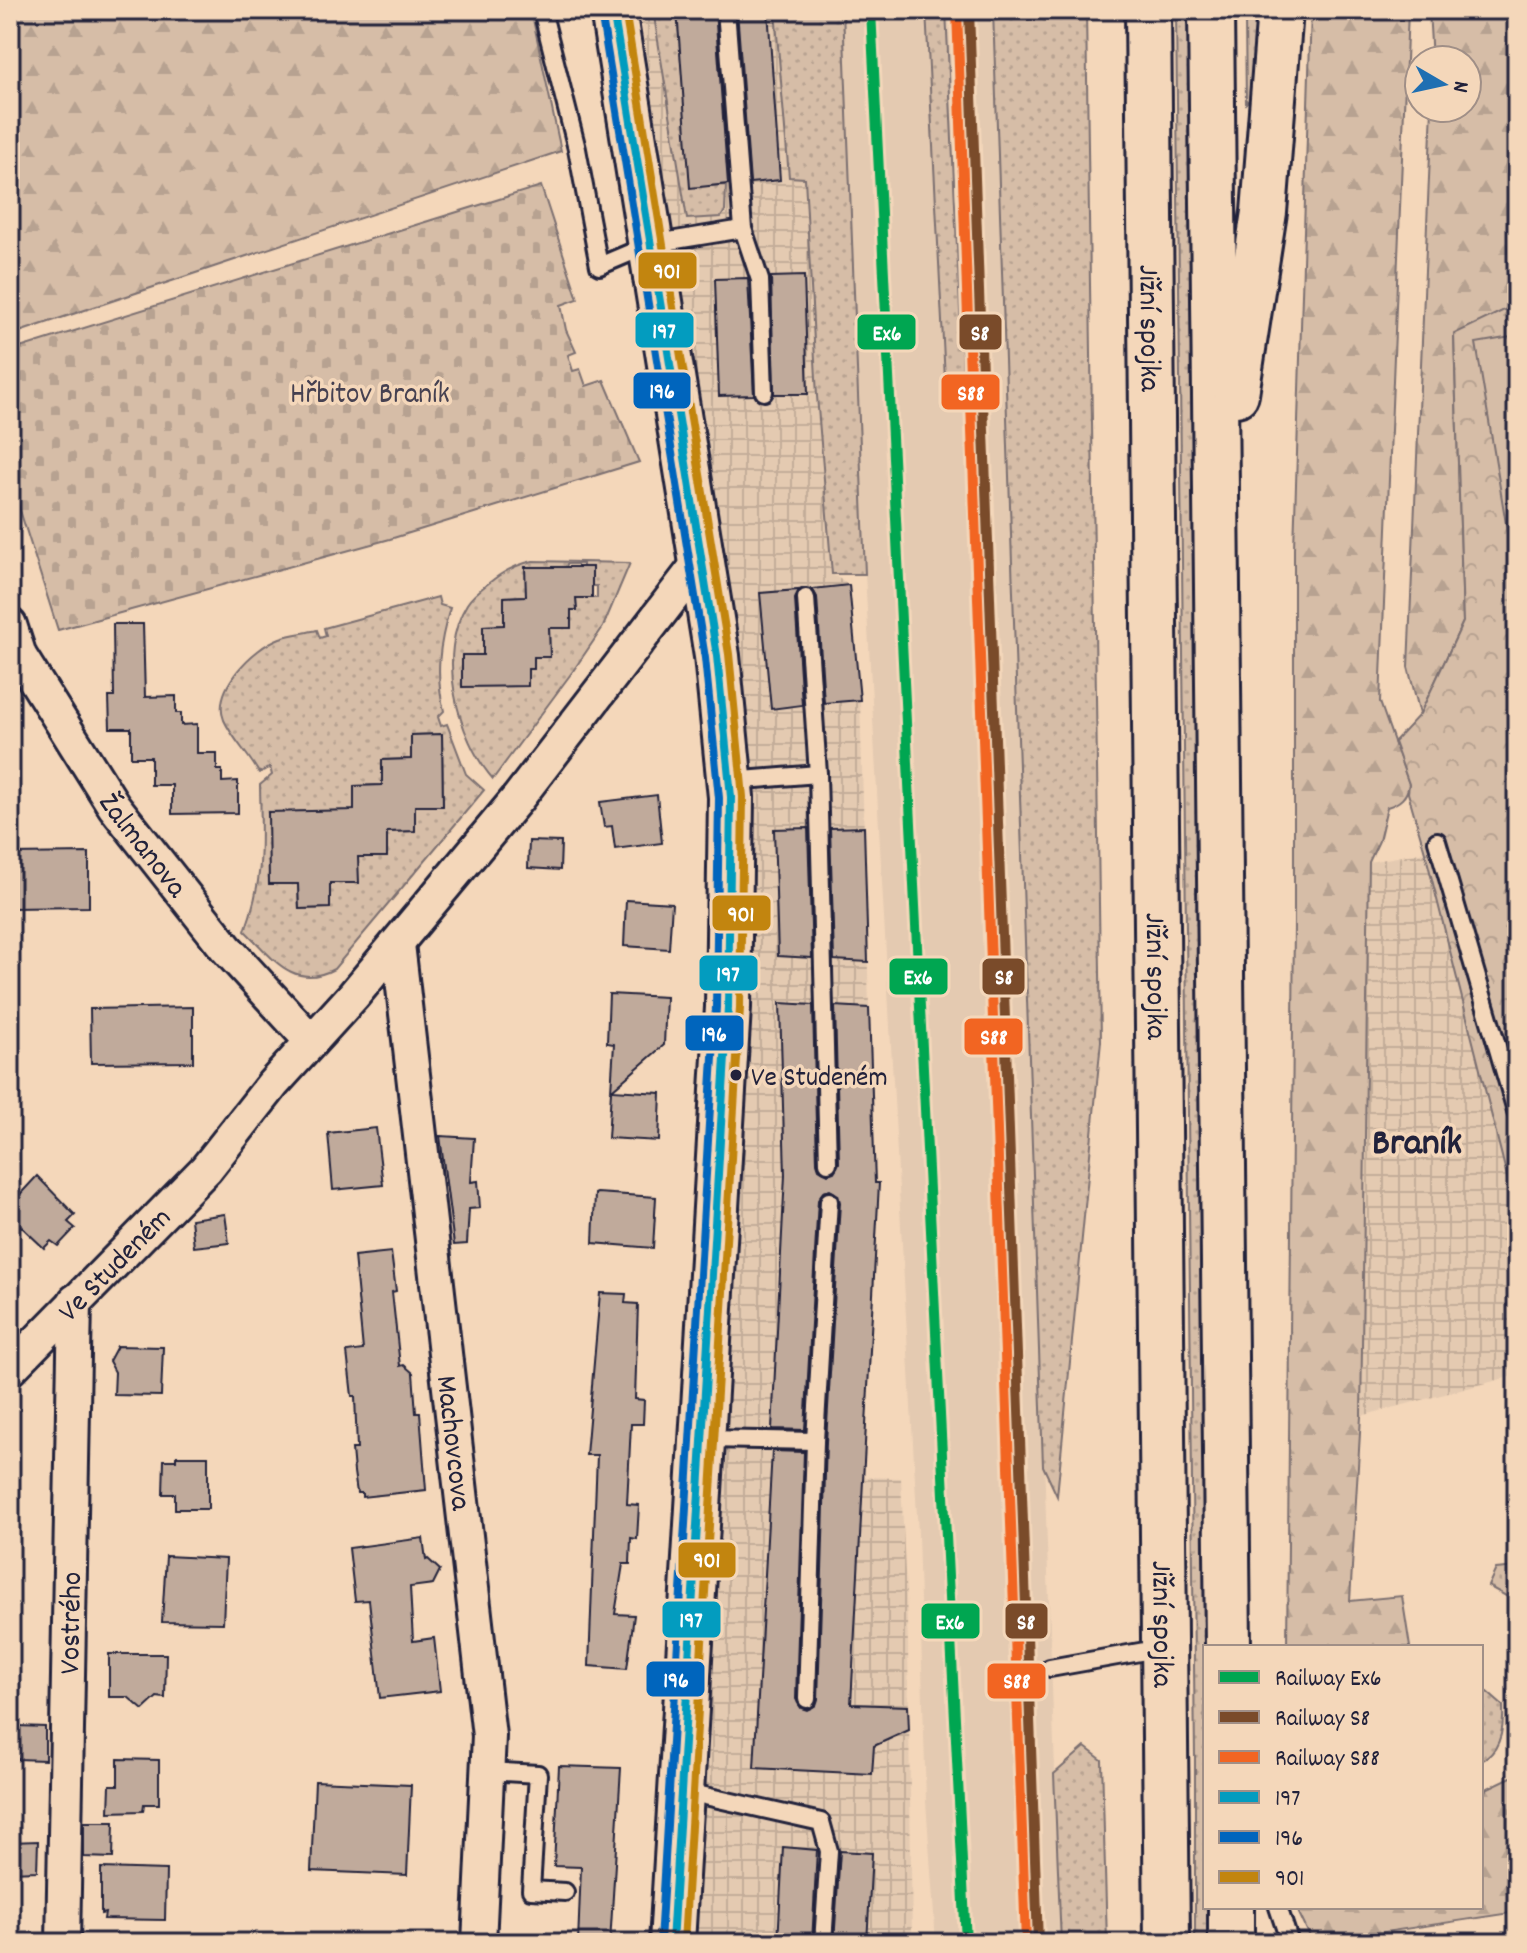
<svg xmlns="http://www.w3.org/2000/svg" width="1527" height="1953" font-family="Dekko,sans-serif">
	<defs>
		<pattern id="industrial-grid" width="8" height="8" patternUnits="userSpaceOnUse" patternTransform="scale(2)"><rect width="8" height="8" fill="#e4cab1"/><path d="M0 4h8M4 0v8" fill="none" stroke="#c3ad99"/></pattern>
		<pattern id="grass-dots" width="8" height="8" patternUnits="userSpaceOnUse" patternTransform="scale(2)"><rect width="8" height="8" fill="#d6bda7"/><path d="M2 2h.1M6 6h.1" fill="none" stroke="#b7a291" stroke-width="1.8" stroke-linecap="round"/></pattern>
		<pattern id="forest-firs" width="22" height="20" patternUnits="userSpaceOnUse" patternTransform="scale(2)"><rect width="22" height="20" fill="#d6bda7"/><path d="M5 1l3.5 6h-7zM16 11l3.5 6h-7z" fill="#b7a291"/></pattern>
		<pattern id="cemetery-stones" width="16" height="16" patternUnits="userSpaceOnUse" patternTransform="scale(2)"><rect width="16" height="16" fill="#d6bda7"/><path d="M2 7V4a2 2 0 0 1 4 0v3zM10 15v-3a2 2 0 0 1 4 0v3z" fill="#b7a291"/></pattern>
		<pattern id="park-crowns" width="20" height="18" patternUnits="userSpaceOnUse" patternTransform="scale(2)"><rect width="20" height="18" fill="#d6bda7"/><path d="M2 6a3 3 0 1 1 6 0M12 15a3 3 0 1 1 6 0" fill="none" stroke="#b7a291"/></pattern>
	</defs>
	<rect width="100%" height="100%" fill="#f4d7ba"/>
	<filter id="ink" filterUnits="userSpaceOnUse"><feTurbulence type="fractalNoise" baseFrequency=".0125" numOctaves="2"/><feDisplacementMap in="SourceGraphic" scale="16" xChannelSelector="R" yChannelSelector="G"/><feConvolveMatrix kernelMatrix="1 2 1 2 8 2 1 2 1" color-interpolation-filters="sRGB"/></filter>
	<g filter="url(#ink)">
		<path fill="#e4cab1" d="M843,10H926L947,399L964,398L946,10H993L1061,1943H936L926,1801L918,1534L865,574Z"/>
		<g fill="url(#industrial-grid)">
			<path d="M640,10H775L789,176L805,178L817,396L832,574L849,585L860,700L874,1177L879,1183L863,1477L901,1478L908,1644L912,1943H694L719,1585L749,1009L754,875L748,763Z"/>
			<path d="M1425,852L1517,1216V1375L1361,1416L1369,862Z"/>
		</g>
		<g fill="url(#grass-dots)" stroke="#7c7071" stroke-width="2" fill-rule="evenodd">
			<path d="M653,10H677L691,187L726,185L725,211L721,217L687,219Z"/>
			<path d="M775,10H843L865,574H832L817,396L805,178L789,177Z"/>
			<path d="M926,10H946L964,398L946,399Z"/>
			<path d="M993,10H1086L1101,1041L1057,1496L1043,1466Z"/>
			<path d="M1176,10H1191L1211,1647H1205V1907H1212L1211,1943H1195V1757Z"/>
			<path d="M1253,10H1261L1255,94L1246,103L1245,18H1253Z"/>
			<path d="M533,561L630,563L603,627L573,671L493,779C457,738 436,654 467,604C473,594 485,586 494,579C506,570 518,564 533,561ZM567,564H583V567H591L592,586H597V598H576V610H571L570,627L549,628L550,656L533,657L528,669V686H462V656L483,655V626L504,625V597L526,596V568L566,567Z"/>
			<path d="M438,597L440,605L450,608C439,644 435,674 444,711L438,717L441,726L447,724L466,774L484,790L334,969C293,991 272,957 245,931C265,876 261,842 260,785L272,775L270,767L259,773C249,755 232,738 224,720C212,689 253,648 280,638C292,634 305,633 317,630L320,638L326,636L324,628ZM442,734L443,806H415V831L387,832V857H358V883H330V908L299,909L298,884L354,810V786L382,785V760L411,759V735Z"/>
			<path d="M1517,1567V1636V1619L1508,1597L1488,1586L1496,1569Z"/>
			<path d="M1481,1691L1487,1692L1503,1706C1504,1726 1501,1752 1481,1761Z"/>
			<path d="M1085,1747L1102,1760L1107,1943H1061L1054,1774Z"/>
		</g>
		<g fill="url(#forest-firs)" stroke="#7c7071" stroke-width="2">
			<path d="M10,10H531L561,151L10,335Z"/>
			<path d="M1311,10H1408L1380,702L1409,784C1407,797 1400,803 1387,807L1379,841L1369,862L1361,1416L1350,1601L1402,1596L1410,1647H1287L1294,923V548Z"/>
			<path d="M1429,10H1517V304L1454,335L1463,622L1420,714L1408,667L1432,108H1467V60H1432Z"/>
			<path d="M1511,1777L1517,1778V1912L1313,1943L1296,1907H1481V1801L1486,1789Z"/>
		</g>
		<path fill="url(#cemetery-stones)" stroke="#7c7071" stroke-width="2" d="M541,186L578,299L561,305L566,330L576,352L568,355L573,371L580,369L586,386L604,380L639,462L390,539L58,630L10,479V351Z"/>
		<path fill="url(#park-crowns)" stroke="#7c7071" stroke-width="2" d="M1517,304V1216L1425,852L1408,793L1409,784L1394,742L1420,714L1463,622L1454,334Z"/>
		<path fill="#d6bda7" stroke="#7c7071" stroke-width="2" d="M1517,336V590L1476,343Z"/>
		<g fill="#c0aa9b" stroke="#22223b" stroke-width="2">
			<path d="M677,10H715L728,184L690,188Z"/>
			<path d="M737,10H768L780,180L750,183Z"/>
			<path d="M804,276L808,394H774L771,277Z"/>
			<path d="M748,278L754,395L719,396L715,279Z"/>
			<path d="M525,567H592V598H576L577,610H571V628H549L550,657H534V669H528V686L462,687V655H483V626L504,625V597L526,596Z"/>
			<path d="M849,585L860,700L824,703L817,597L812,589Z"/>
			<path d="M799,590L795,599L802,705L771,709L760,593Z"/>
			<path d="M113,624H143L145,697L176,696V713H181V725L197,724V753H217V770H222V782L238,781V813L172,814V785H151V757H131V728H110L109,697H114Z"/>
			<path d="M442,734L443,806H415V831L387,832V857H358L359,883H330V908L299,909L298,884H269L268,812L354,810V786L382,785V760L411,759V735Z"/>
			<path d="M657,795L662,843L615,849L612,826L604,827L600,802Z"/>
			<path d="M864,827L868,962L834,960L830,828Z"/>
			<path d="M808,828L812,958L778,956L774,829Z"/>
			<path d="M529,841L561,842L560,870L528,868Z"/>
			<path d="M89,853V907L10,908V854Z"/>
			<path d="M626,900L672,903L669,949L624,946Z"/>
			<path d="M609,994L666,997L664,1045L612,1090L661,1093L659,1141L608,1138L614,1044L607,1043Z"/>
			<path d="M780,1003L813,1005L817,1163L819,1169L828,1174L834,1172L839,1163L835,1006L869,1008L875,1183H879L851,1704L908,1706L909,1730L874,1746L872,1774L754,1768L772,1451L804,1452L796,1699L801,1708L807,1710L816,1705L818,1699L826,1442L840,1202L838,1195L830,1190L823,1192L818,1200L805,1430L772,1429L785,1175Z"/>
			<path d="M193,1007V1062L91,1063L90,1009Z"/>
			<path d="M376,1128L383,1185L333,1190L328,1133Z"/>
			<path d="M440,1136L474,1138L471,1182L478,1181L480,1208L469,1209L467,1244L454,1245Z"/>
			<path d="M37,1176L75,1215L68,1222L75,1228L58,1246L51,1241L44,1248L10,1216V1205Z"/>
			<path d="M597,1193L656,1197L653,1248L593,1243L595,1194Z"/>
			<path d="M225,1214L229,1243L194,1247L191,1219Z"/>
			<path d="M391,1252L396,1291L392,1292L400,1366L404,1365L413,1373L416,1413H420L426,1490L362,1497V1493H357L354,1472L352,1449H357L355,1396H352L347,1352L363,1350L354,1256Z"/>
			<path d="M600,1293L626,1294L625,1303L638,1304L635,1399L644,1400L643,1424H631L627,1504L639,1505L637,1539L631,1538L630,1564H623L615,1614L634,1615L627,1669L589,1666L597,1455H586Z"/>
			<path d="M117,1346L163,1347L161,1396L114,1395L115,1372L109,1361Z"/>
			<path d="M176,1456H208V1509H175V1494H163L164,1460H176Z"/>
			<path d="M423,1538L426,1560L428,1559L440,1570L433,1584L410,1587L413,1641L434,1638L440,1691L380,1698L369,1600L355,1601L349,1548Z"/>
			<path d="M166,1556L226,1559L223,1623L162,1622Z"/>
			<path d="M109,1654H166L165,1698L157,1697L143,1710L128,1697H109Z"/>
			<path d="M18,1726L45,1727V1760L17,1759Z"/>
			<path d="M118,1759L159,1760V1804H144L143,1811L109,1812L110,1785H118Z"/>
			<path d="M559,1766L621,1768L610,1943H578L581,1867L554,1866Z"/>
			<path d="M315,1781L411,1785L407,1875L311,1871Z"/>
			<path d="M84,1822H114L113,1858L84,1857Z"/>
			<path d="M38,1841L37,1871L10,1872V1842Z"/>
			<path d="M783,1847L817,1850L812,1943H778Z"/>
			<path d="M840,1851L872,1853L867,1943H834Z"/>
			<path d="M101,1868L166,1870L165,1920L104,1919L105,1913L101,1914Z"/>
		</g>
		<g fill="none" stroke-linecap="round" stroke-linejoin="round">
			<g stroke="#22223b" stroke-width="22">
				<g id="lane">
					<path d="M542,10L577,149L599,266L651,244L743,229L760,280L764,392"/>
					<path d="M726,10L743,229"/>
					<path d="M806,598L818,774"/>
					<path d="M731,781L818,774L828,1163"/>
					<path d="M1437,841L1517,1114"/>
					<path d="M705,1439L815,1441L829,1201"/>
					<path d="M1050,1668L1162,1648"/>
					<path d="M807,1699L815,1441"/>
					<path d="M487,1771L538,1774L531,1890L565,1892"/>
					<path d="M683,1791L821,1822L829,1851L823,1943"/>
					<path d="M1278,1907L1290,1943"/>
				</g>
			</g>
			<g stroke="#22223b" stroke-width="38">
				<g id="street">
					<path id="s1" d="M10,625L20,656L114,806L226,948L310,1040"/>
					<path id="s2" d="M398,944L489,1736L479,1943"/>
					<path id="s3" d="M10,1369L206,1169L273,1084L353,996L518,798L701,560"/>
					<path id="s4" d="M63,1943L75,1301"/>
				</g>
			</g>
			<g stroke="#22223b" stroke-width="50">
				<path id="secondary" d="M613,10L717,656L731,797L728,1007L672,1943"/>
			</g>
			<g stroke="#22223b" stroke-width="50">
				<g id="highway">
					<path id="s5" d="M1148,10L1167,1943"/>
					<path d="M1211,10L1228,1647"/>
					<path d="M1236,394L1264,212L1280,10"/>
					<path d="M1231,1907V1943"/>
				</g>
			</g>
			<use href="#lane" stroke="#f4d7ba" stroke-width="16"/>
			<use href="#street" stroke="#f4d7ba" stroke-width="32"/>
			<use href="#secondary" stroke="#f4d7ba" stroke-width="44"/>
			<use href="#highway" stroke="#f4d7ba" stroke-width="44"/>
			<g stroke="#f4d7ba" stroke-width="14">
				<path id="bus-1" d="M613,10L717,656L731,797L728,1007L672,1943"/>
			</g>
			<g stroke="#f4d7ba" stroke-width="14">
				<path id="bus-2" d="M601,12L705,658L719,798L716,1007L660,1942"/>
			</g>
			<g stroke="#f4d7ba" stroke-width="14">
				<path id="bus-3" d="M625,10L729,654L743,797L740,1008L684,1943"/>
			</g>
			<use href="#bus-1" stroke="#039cbf" stroke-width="8"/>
			<use href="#bus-2" stroke="#0065bd" stroke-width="8"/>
			<use href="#bus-3" stroke="#c2850f" stroke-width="8"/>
			<g stroke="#f4d7ba" stroke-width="16">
				<path id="rail-1" d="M871,10L966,1943"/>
			</g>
			<g stroke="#f4d7ba" stroke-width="16">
				<path id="rail-2" d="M969,10L1038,1943"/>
			</g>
			<g stroke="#f4d7ba" stroke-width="16">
				<path id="rail-3" d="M957,10L1026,1943"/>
			</g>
			<use href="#rail-1" stroke="#00a651" stroke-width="10"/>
			<use href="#rail-2" stroke="#7a4b2a" stroke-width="10"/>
			<use href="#rail-3" stroke="#f26522" stroke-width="10"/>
		</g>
	</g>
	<circle fill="#22223b" stroke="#f4d7ba" stroke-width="3" cx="736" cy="1075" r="7"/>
	<g text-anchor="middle" stroke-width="7" stroke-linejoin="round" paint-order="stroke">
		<g font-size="28" fill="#22223b" stroke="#f4d7ba" text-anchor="start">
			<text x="751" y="1085">Ve Studeném</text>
		</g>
		<g font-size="30" fill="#22223b" stroke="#f4d7ba">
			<text dy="10" stroke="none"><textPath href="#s5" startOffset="318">Jižní spojka</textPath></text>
			<text dy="10" stroke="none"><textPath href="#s1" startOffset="258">Žalmanova</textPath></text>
			<text dy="10" stroke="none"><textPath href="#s5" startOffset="966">Jižní spojka</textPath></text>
			<text dy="10" stroke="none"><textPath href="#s3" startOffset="148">Ve Studeném</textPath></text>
			<text dy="10" stroke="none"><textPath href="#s2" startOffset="502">Machovcova</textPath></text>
			<text dy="10" stroke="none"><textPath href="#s4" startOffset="320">Vostrého</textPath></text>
			<text dy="10" stroke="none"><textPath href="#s5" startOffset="1614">Jižní spojka</textPath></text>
		</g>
		<g font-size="30" fill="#464151" stroke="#f4d7ba">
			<text x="370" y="402">Hřbitov Braník</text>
		</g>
		<g font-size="38" font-weight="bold" fill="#22223b" stroke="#f4d7ba">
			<text x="1417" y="1153">Braník</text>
		</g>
	</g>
	<g stroke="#f4d7ba" stroke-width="3">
		<rect x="637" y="251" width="61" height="39" rx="8" fill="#c2850f"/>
		<rect x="634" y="311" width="61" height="38" rx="8" fill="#039cbf"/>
		<rect x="856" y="313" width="61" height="38" rx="8" fill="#00a651"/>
		<rect x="958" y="313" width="45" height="38" rx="8" fill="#7a4b2a"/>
		<rect x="632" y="371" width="60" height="39" rx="8" fill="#0065bd"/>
		<rect x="940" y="373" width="61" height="38" rx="8" fill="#f26522"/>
		<rect x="711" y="894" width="61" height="38" rx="8" fill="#c2850f"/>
		<rect x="698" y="954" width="61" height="38" rx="8" fill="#039cbf"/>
		<rect x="888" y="957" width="61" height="39" rx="8" fill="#00a651"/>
		<rect x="981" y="957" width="45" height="39" rx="8" fill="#7a4b2a"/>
		<rect x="684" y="1014" width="61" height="38" rx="8" fill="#0065bd"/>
		<rect x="963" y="1017" width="61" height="39" rx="8" fill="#f26522"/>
		<rect x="677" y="1541" width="60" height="38" rx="8" fill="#c2850f"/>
		<rect x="661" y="1600" width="61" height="39" rx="8" fill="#039cbf"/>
		<rect x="920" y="1602" width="61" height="38" rx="8" fill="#00a651"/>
		<rect x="1004" y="1602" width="45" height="38" rx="8" fill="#7a4b2a"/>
		<rect x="645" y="1660" width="61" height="38" rx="8" fill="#0065bd"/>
		<rect x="986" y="1662" width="61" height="38" rx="8" fill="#f26522"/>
	</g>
	<g font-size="22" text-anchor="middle" font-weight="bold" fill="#fff">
		<text x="667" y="278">901</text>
		<text x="664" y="338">197</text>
		<text x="887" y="340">Ex6</text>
		<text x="980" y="340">S8</text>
		<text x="662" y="398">196</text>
		<text x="971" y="400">S88</text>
		<text x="741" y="921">901</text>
		<text x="728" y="981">197</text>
		<text x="918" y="984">Ex6</text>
		<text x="1004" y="984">S8</text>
		<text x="714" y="1041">196</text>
		<text x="994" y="1044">S88</text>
		<text x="707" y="1567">901</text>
		<text x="691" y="1627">197</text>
		<text x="950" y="1629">Ex6</text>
		<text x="1026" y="1629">S8</text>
		<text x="676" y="1687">196</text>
		<text x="1017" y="1688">S88</text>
	</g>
	<rect width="1527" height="1953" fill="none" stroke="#f4d7ba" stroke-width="40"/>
	<rect x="20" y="20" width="1487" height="1913" fill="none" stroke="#22223b" stroke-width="3" filter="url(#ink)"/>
	<rect x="1203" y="1645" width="280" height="264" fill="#f4d7ba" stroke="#a08f87" stroke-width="2"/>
	<rect x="1219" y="1671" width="40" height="12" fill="#00a651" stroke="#a08f87" stroke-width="2"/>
	<text x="1275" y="1685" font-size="24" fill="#22223b">Railway Ex6</text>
	<rect x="1219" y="1711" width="40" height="12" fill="#7a4b2a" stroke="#a08f87" stroke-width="2"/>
	<text x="1275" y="1725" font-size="24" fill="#22223b">Railway S8</text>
	<rect x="1219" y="1751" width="40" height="12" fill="#f26522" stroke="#a08f87" stroke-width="2"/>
	<text x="1275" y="1765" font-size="24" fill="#22223b">Railway S88</text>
	<rect x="1219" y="1791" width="40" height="12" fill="#039cbf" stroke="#a08f87" stroke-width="2"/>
	<text x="1275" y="1805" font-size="24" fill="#22223b">197</text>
	<rect x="1219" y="1831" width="40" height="12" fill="#0065bd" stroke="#a08f87" stroke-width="2"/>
	<text x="1275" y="1845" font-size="24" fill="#22223b">196</text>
	<rect x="1219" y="1871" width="40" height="12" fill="#c2850f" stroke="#a08f87" stroke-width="2"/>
	<text x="1275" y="1885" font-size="24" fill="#22223b">901</text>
	<g transform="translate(1443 84) rotate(99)"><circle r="38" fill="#f4d7ba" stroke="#a08f87" stroke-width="2"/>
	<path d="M0-6L14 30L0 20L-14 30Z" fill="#1f6fb2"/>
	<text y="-12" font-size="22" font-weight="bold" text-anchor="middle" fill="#22223b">N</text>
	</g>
</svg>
